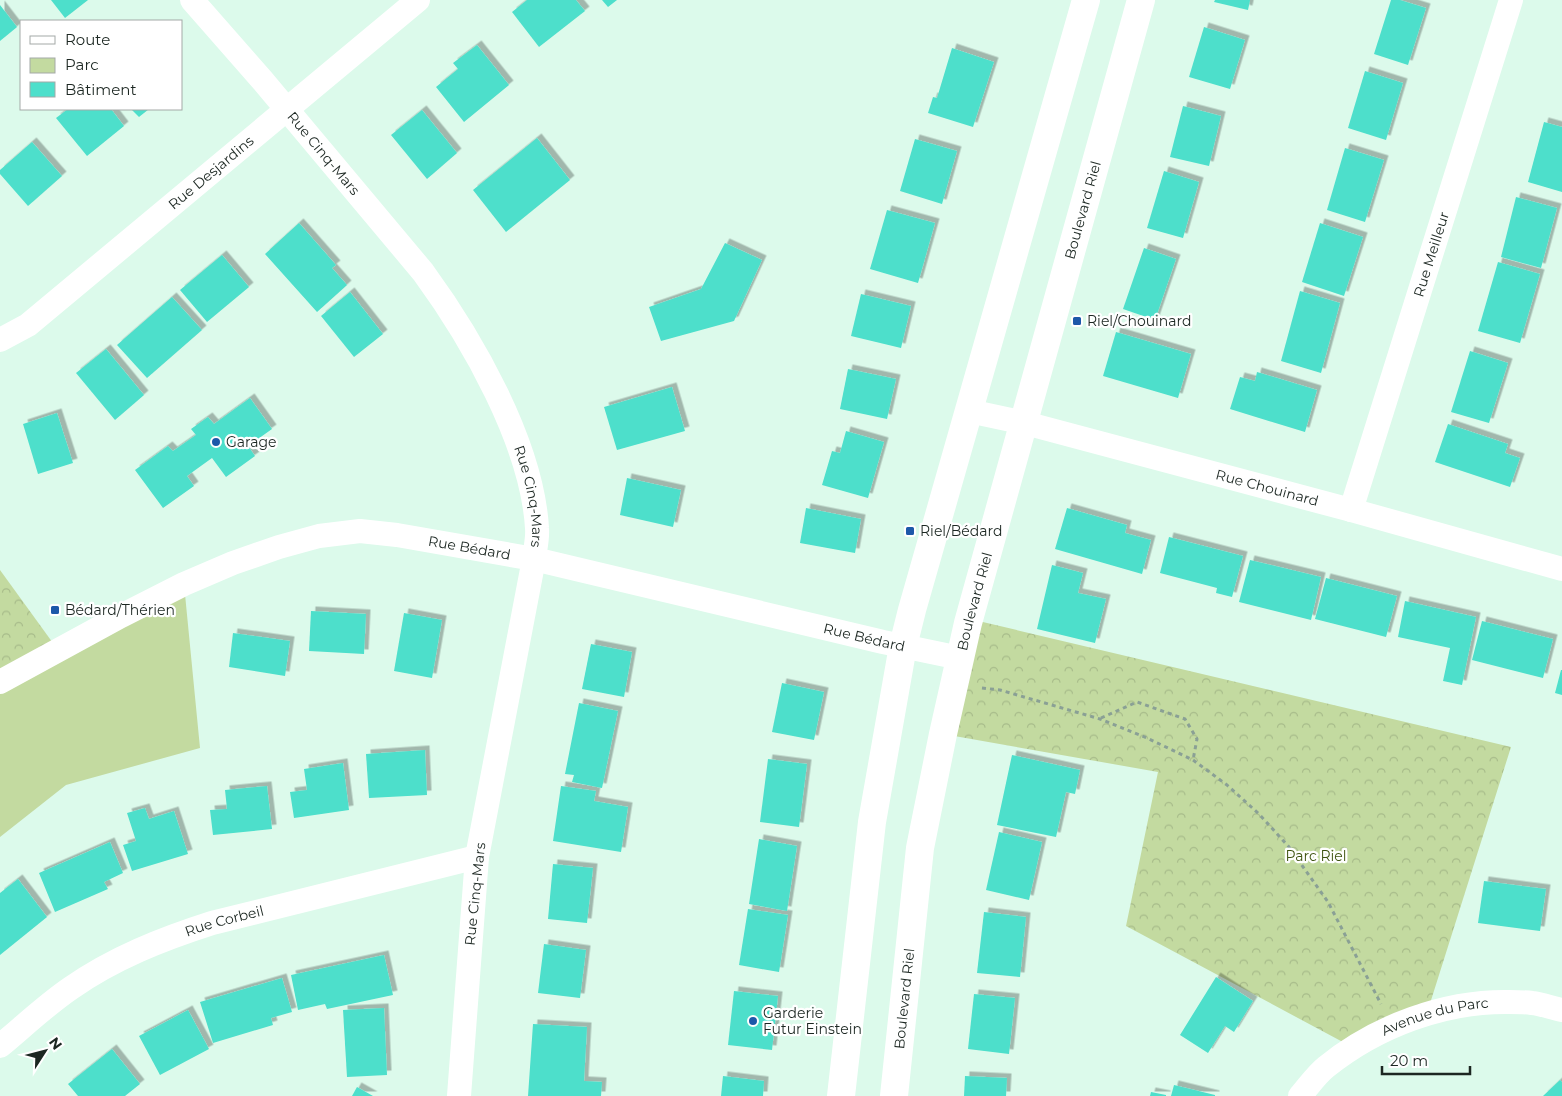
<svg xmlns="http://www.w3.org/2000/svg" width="1562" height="1096" font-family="Montserrat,sans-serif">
	<defs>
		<pattern id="forest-crowns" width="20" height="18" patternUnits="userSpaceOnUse" patternTransform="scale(1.25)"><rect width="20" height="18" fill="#c3daa0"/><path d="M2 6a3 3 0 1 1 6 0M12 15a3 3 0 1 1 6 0" fill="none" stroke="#a7bb8a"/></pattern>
		<filter id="shadow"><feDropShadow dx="4.5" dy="-4.5" stdDeviation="0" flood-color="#0004"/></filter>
	</defs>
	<rect width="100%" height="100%" fill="#dcfaeb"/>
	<path fill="#c3daa0" d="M184,584L200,748L66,785L0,837V682Z"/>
	<g fill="url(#forest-crowns)">
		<path d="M0,570L58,650L0,682Z"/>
		<path d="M970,619L1511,747L1427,1013L1354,1048L1126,926L1158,772L943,734Z"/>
	</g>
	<g fill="#4ddfcb" filter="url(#shadow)">
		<path d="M51,0H88L65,18Z"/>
		<path d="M527,0H576L585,11L539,47L512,12Z"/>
		<path d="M602,0H617L608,7Z"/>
		<path d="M1215,0H1250L1248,10L1214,2Z"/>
		<path d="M1391,0H1400L1426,8L1408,65L1374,54Z"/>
		<path d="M0,5L17,27L0,41Z"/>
		<path d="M1204,27L1245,40L1230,89L1189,77Z"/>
		<path d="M477,45L509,85L464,122L436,87L458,69L453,63Z"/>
		<path d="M952,48L994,62L973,127L928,113L933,97L937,98Z"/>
		<path d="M1365,71L1403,83L1386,140L1348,128Z"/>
		<path d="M1183,106L1221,116L1209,166L1170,157Z"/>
		<path d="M68,109H111L124,126L87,156L56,118Z"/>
		<path d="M131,109H149L139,117Z"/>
		<path d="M422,110L457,153L427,179L391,135Z"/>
		<path d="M1544,122L1562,127V192L1528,182Z"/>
		<path d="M537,138L570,180L506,232L473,190Z"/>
		<path d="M915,139L957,151L942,204L900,191Z"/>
		<path d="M32,142L62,176L28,206L0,174V170Z"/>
		<path d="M1345,148L1384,160L1365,222L1327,210Z"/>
		<path d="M1164,171L1199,182L1183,238L1147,228Z"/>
		<path d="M1516,197L1557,208L1541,268L1501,257Z"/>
		<path d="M887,210L935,223L918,283L870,269Z"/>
		<path d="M299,223L336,265L332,268L347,285L317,312L265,254Z"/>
		<path d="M1320,223L1363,237L1344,296L1302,282Z"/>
		<path d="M725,243L762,260L734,321L661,341L649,307L701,289Z"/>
		<path d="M1144,248L1176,259L1155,320L1123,309Z"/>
		<path d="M222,255L249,287L207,322L180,290Z"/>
		<path d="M1498,262L1540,274L1520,343L1478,331Z"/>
		<path d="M1300,291L1340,303L1321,373L1281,361Z"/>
		<path d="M350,292L383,334L354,357L321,316Z"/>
		<path d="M861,294L911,306L901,348L851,336Z"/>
		<path d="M172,297L202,330L147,378L117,345Z"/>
		<path d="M1116,332L1191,354L1178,398L1103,376Z"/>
		<path d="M106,349L144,395L115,420L76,373Z"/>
		<path d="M1470,351L1508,363L1489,423L1451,412Z"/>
		<path d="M848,369L896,379L887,419L840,409Z"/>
		<path d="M1257,372L1317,390L1305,432L1230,409L1240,377L1255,381Z"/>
		<path d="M672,387L685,431L617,450L604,407Z"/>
		<path d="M250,398L272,429L248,446L255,456L226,477L212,458L187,476L194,486L163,508L135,470L168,446L173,451L196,435L191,429L208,417L214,424Z"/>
		<path d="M57,413L73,463L38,474L23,424Z"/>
		<path d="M1448,424L1508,444L1505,453L1520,458L1510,487L1435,462Z"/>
		<path d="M846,431L884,442L868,498L822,485L832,451L840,453Z"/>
		<path d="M627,478L681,490L673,527L620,515Z"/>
		<path d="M806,508L861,519L855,553L800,543Z"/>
		<path d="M1067,508L1127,525L1125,533L1151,540L1142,574L1055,549Z"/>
		<path d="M1169,537L1243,556L1232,597L1216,593L1217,588L1160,573Z"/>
		<path d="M1250,560L1321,577L1311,620L1239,602Z"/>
		<path d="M1052,565L1083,573L1078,593L1106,599L1095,643L1037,629Z"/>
		<path d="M1326,578L1397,596L1386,637L1315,619Z"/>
		<path d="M1405,601L1476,617L1462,685L1443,681L1450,648L1398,637Z"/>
		<path d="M311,611L366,614L364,654L309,651Z"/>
		<path d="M404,613L442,620L432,678L394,671Z"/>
		<path d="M1482,621L1553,639L1543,678L1472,660Z"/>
		<path d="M233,633L290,641L285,676L229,667Z"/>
		<path d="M591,644L632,652L624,697L582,689Z"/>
		<path d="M1561,670H1562V695L1555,693Z"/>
		<path d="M782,683L824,692L814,740L772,732Z"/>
		<path d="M579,703L618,711L602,788L572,782L574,775L565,774Z"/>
		<path d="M425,750L427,795L369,798L366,754Z"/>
		<path d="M1012,755L1080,770L1075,794L1066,792L1056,837L997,825Z"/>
		<path d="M768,759L807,764L799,827L760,822Z"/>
		<path d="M343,763L349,810L294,818L290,792L307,790L304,769Z"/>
		<path d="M267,786L272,829L213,835L210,810L227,809L225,790Z"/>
		<path d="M561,786L596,791L594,801L628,807L621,852L553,841Z"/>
		<path d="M145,808L149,819L174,811L188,854L132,871L123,845L136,841L127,813Z"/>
		<path d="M999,832L1042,842L1029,900L986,890Z"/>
		<path d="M759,839L797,846L787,911L749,904Z"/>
		<path d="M110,842L123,873L104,882L108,889L55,912L39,873Z"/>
		<path d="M553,864L593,868L587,923L548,919Z"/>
		<path d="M18,879L47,917L0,955V893Z"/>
		<path d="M1484,881L1546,889L1540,931L1478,923Z"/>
		<path d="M748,909L788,915L779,972L739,965Z"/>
		<path d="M984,912L1026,917L1020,977L977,973Z"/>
		<path d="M544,944L586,950L580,998L538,993Z"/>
		<path d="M384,955L393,995L327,1009L325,1004L298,1010L291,975Z"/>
		<path d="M1216,977L1253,1001L1234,1032L1225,1026L1208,1053L1180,1035Z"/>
		<path d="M282,978L292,1012L271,1018L273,1025L213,1043L200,1002Z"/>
		<path d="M734,991L778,996L772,1050L728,1045Z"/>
		<path d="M974,994L1015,998L1009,1054L968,1049Z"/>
		<path d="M384,1008L387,1075L347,1077L343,1010Z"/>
		<path d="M188,1010L209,1049L160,1075L139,1036Z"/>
		<path d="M533,1024L587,1027L584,1081L602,1082L601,1096H528Z"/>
		<path d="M112,1049L140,1084L125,1096H78L68,1084Z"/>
		<path d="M723,1076L764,1081L763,1096H721Z"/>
		<path d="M965,1076L1007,1078L1006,1096H964Z"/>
		<path d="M1560,1080L1562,1082V1096H1543Z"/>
		<path d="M1174,1085L1215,1095V1096H1171Z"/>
		<path d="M357,1087L373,1096H352Z"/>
		<path d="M1151,1092L1166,1095V1096H1150Z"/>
	</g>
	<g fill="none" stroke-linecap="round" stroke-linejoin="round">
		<g stroke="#8aa095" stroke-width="3" stroke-dasharray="4 4" stroke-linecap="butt">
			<path d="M982,688L1000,690L1100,719L1147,738L1193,760L1227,785L1259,814L1289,847L1328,902L1381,1004"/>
			<path d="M1101,718L1137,702L1185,719L1197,739L1193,760"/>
		</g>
		<g stroke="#fff" stroke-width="24">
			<path id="s1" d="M192,0L263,81L423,272C472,339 532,443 537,528C538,538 535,549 534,559L477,857L459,1096"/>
			<path id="s2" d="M0,340L28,325L418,0"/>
			<path id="s3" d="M969,411L1025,423L1351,510L1562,569"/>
			<path id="s4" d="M1351,510L1511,0"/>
			<path id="s5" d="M0,682L121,616L184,584L233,563L279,547L319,536L360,531L397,535L534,559L883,642L960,658"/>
			<path id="s6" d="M0,1046C23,1027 46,1005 71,988C114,958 162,939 212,923L477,857"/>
			<path id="s7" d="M1300,1096C1308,1087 1316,1075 1326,1067C1377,1026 1444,1001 1509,1002C1517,1002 1525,1002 1532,1003C1542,1004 1552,1008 1562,1010"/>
		</g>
		<g stroke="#fff" stroke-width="28">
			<path d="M841,1096L872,822L903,646L912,610L1086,0"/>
			<path id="s8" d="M894,1096L920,848L943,734L968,623L1141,0"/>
		</g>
	</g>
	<g fill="#1d58a9" stroke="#fff" stroke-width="2">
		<rect x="1072" y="316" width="10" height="10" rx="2.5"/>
		<circle cx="216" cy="442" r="5"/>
		<rect x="905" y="526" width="10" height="10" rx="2.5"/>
		<rect x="50" y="605" width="10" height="10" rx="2.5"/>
		<circle cx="753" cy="1021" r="5"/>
	</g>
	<g text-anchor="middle" stroke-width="4.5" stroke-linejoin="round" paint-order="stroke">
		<g font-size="14" fill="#1c2722" stroke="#fff">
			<text dy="5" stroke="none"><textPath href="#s1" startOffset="202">Rue Cinq-Mars</textPath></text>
			<text dy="5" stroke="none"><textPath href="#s2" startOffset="270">Rue Desjardins</textPath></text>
			<text dy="5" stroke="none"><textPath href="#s8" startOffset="908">Boulevard Riel</textPath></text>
			<text dy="5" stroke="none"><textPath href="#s4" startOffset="268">Rue Meilleur</textPath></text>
			<text dy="5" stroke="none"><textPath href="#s3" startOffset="308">Rue Chouinard</textPath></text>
			<text dy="5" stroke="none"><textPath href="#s1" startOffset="608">Rue Cinq-Mars</textPath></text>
			<text dy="5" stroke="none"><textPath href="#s5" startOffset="504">Rue Bédard</textPath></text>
			<text dy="5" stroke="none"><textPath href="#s8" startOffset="502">Boulevard Riel</textPath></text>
			<text dy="5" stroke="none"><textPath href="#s5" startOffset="909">Rue Bédard</textPath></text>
			<text transform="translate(475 894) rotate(-84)" y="5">Rue Cinq-Mars</text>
			<text dy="5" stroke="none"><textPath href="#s6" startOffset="260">Rue Corbeil</textPath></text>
			<text dy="5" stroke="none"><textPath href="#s8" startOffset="98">Boulevard Riel</textPath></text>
			<text dy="5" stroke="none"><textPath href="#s7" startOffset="161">Avenue du Parc</textPath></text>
		</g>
		<g font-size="14" fill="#1c2722" stroke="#fff" text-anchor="start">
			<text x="1087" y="326">Riel/Chouinard</text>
			<text x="226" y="447">Garage</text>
			<text x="920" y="536">Riel/Bédard</text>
			<text x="65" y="615">Bédard/Thérien</text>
			<text x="763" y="1018">Garderie<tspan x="763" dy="16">Futur Einstein</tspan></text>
		</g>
		<g font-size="14" fill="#3e5310" stroke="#fff">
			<text x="1316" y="861">Parc Riel</text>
		</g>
	</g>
	<rect x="20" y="20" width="162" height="90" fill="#ffffff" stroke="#a4a9a7"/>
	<rect x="30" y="36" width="25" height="8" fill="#ffffff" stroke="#a4a9a7"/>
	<text x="65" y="45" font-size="15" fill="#1c2722">Route</text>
	<rect x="30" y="58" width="25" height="15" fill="#c3daa0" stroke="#a4a9a7"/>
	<text x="65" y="70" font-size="15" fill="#1c2722">Parc</text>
	<rect x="30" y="82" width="25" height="15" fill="#4ddfcb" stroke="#a4a9a7"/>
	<text x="65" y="95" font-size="15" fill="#1c2722">Bâtiment</text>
	<g transform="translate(45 1051) rotate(54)" stroke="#ffffff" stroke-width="4" paint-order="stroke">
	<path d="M0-4L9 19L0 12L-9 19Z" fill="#1c2722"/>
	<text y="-8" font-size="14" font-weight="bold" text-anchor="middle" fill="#1c2722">N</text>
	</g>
	<path d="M1382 1066v8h88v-8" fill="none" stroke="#1c2722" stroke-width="2.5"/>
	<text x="1390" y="1066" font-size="15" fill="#1c2722" stroke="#ffffff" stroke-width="4" paint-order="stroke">20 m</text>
</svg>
